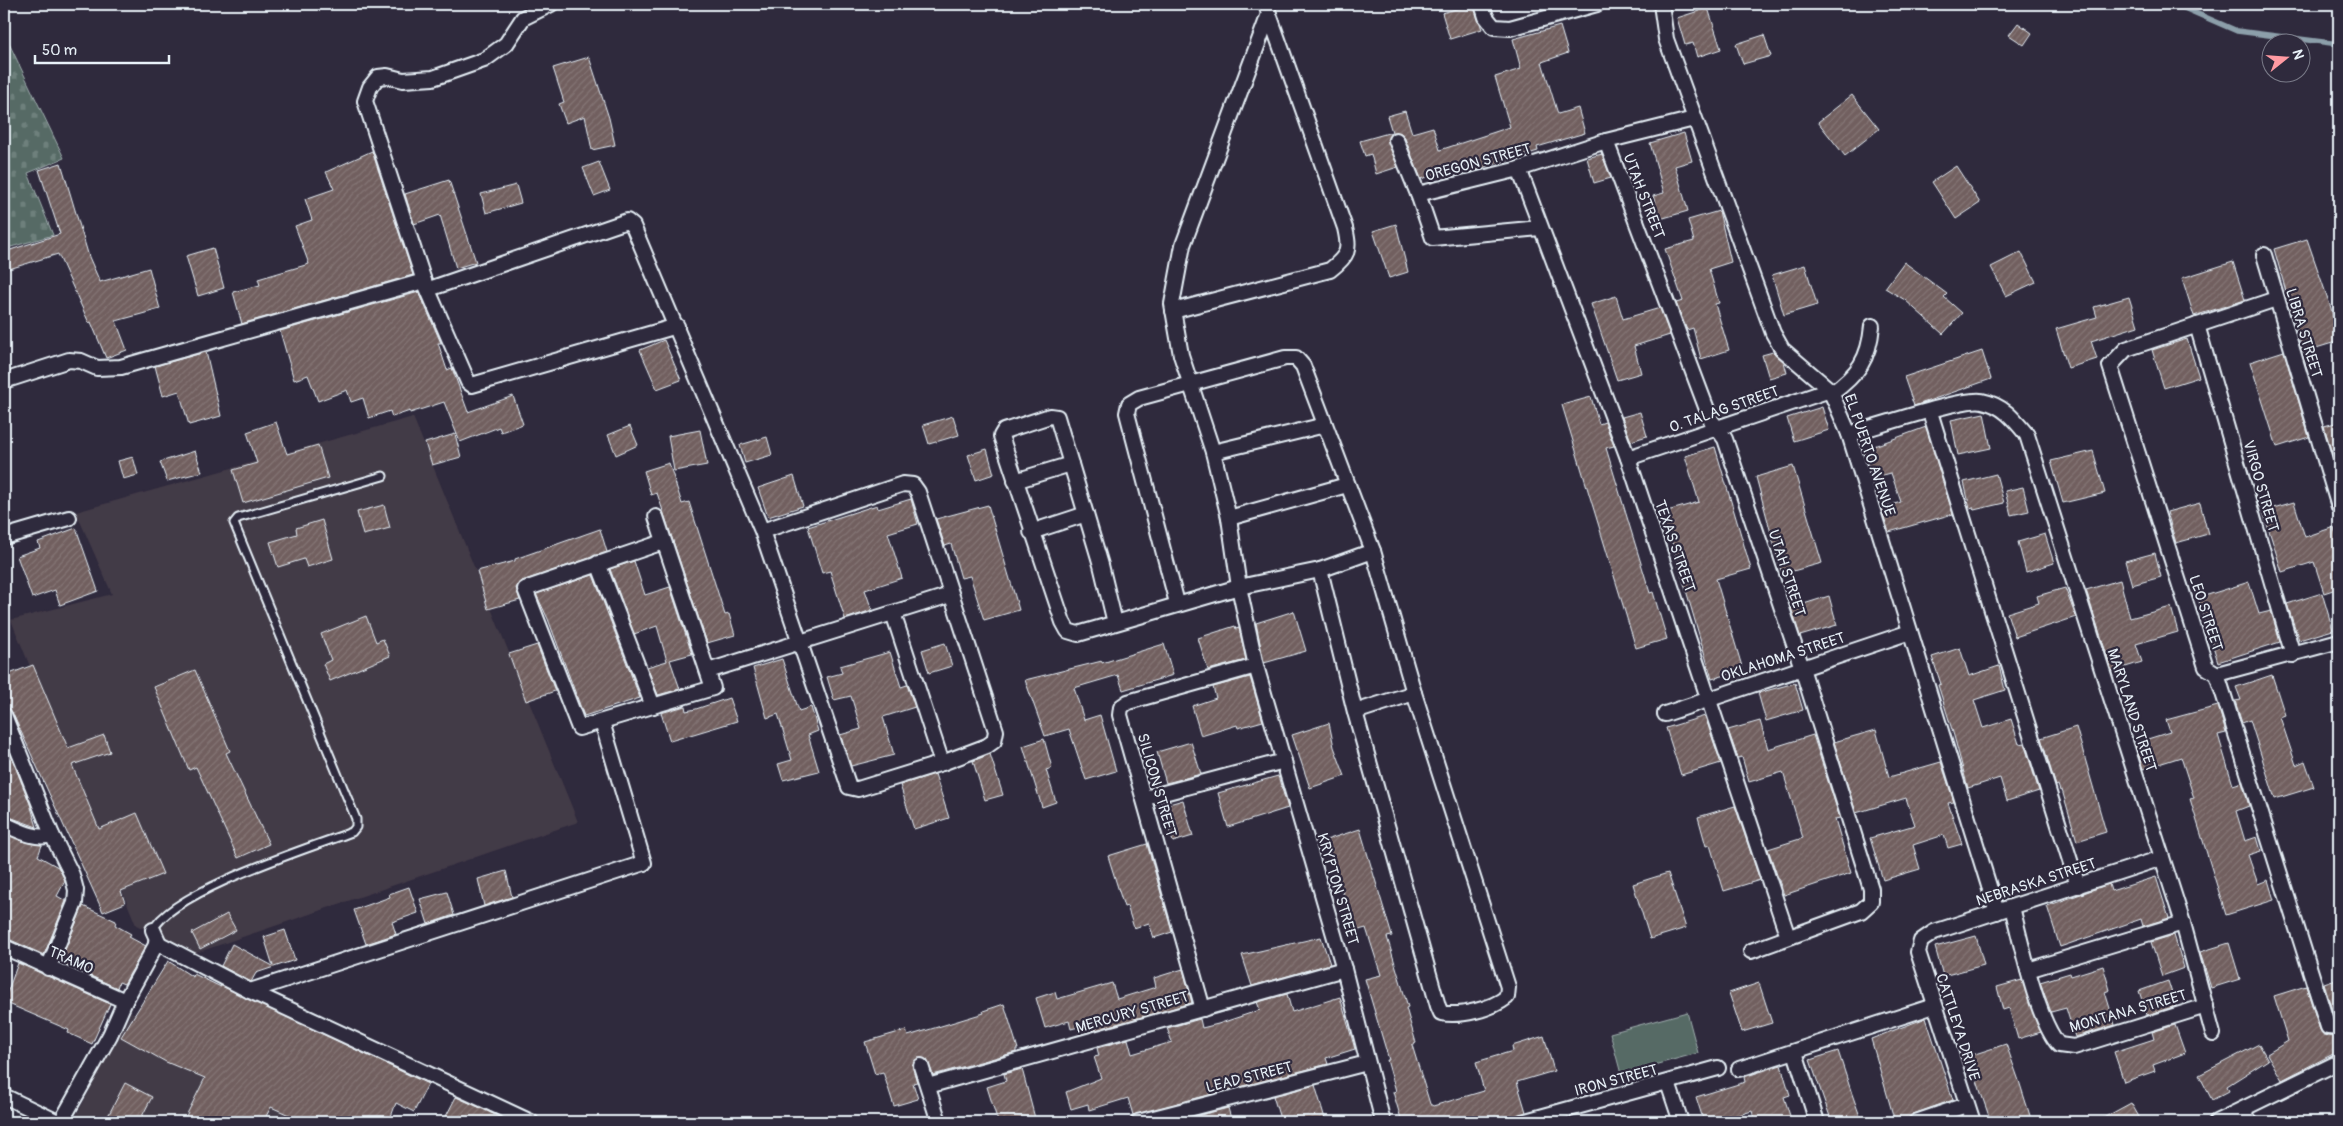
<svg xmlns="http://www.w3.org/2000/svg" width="2343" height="1126" font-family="Pangolin,sans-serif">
	<defs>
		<pattern id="cemetery-stones" width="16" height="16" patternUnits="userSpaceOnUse" patternTransform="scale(1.25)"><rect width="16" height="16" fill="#566a65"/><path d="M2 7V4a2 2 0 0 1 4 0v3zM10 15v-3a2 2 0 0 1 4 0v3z" fill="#6e807c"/></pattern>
		<pattern id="building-hatch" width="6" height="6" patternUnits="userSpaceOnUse" patternTransform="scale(1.25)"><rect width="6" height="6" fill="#715f5e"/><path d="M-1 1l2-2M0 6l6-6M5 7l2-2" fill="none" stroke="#857676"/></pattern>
	</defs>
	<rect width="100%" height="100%" fill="#2f2a3d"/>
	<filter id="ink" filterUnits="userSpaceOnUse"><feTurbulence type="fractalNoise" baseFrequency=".02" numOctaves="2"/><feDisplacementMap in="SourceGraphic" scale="10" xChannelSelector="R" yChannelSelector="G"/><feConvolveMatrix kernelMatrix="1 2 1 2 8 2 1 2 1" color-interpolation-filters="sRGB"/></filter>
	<g filter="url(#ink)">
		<g fill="#433a47">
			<path d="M413,417L578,822L196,953L136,925L11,620L112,594L76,512Z"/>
			<path d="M131,1012L367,1122H88L76,1116Z"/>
		</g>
		<path fill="url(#cemetery-stones)" stroke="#9faeae" d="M4,33L64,158L28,173L53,235L4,249Z"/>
		<path fill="#566a65" stroke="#9faeae" d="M1687,1012L1698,1053L1621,1074L1610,1033Z"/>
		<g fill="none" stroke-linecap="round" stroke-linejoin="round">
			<path stroke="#8c9faa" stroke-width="5.5" d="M2175,4L2237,31L2339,44"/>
		</g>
		<g fill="url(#building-hatch)" stroke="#e8f1f8">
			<path d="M1473,4L1482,29L1450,39L1442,13Z"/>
			<path d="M1708,8L1721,49L1697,57L1693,43L1685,45L1677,18Z"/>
			<path d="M2018,23L2032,33L2024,45L2009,35Z"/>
			<path d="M1560,26L1568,53L1542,62L1558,114L1578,108L1585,133L1537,147L1538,151L1469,172L1467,165L1421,179L1404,136L1401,133L1393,132L1387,139L1398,167L1376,174L1371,154L1365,156L1360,141L1392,132L1387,116L1405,111L1412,133L1433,127L1440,150L1510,127L1495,77L1521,69L1513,39Z"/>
			<path d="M1764,35L1771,56L1743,64L1736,44Z"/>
			<path d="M589,57L609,118L615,145L592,150L585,116L566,123L559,104L564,102L553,68Z"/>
			<path d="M1852,95L1879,129L1845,156L1818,122Z"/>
			<path d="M1684,133L1692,161L1675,166L1688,211L1660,219L1653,196L1664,193L1650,143Z"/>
			<path d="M372,151L413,275L242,324L233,292L260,285L258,279L309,264L295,226L312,220L305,199L334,189L326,172Z"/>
			<path d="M1602,154L1611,178L1594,183L1587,158Z"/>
			<path d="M599,162L610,190L594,196L583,168Z"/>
			<path d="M61,163L89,257L100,282L149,268L160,309L116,321L127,350L106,358L91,322L89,323L58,254L9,269L4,252L60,234L39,170Z"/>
			<path d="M1956,166L1980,203L1956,219L1932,182Z"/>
			<path d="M449,180L476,262L456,268L440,215L414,224L405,194Z"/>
			<path d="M516,185L521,203L486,213L481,194Z"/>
			<path d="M1719,211L1731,262L1709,269L1719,303L1715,304L1729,350L1701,359L1693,328L1687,330L1676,303L1683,301L1665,249L1694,241L1688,220Z"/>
			<path d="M1396,224L1408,272L1389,278L1373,231Z"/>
			<path d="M2307,239L2331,308L2339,341L2303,352L2274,249Z"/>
			<path d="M213,248L224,288L198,296L186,256Z"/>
			<path d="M2021,252L2036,282L2006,296L1991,267Z"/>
			<path d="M1904,262L1947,294L1944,297L1962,313L1943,334L1905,300L1885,288Z"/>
			<path d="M2233,262L2245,300L2194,316L2182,278Z"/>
			<path d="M1805,265L1817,305L1784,315L1772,275Z"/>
			<path d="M419,292L441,343H438L447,370L452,368L468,412L513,396L523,424L501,432L499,427L460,442L444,402L410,413V411L392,417L390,411L369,418L363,398L351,402L347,390L318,401L308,375L294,380L280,331Z"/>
			<path d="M1616,296L1623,319L1660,308L1670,335L1634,346L1641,373L1617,380L1591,304Z"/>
			<path d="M2129,297L2138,326L2091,341L2097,359L2068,368L2056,329L2097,317L2094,307Z"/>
			<path d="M2187,339L2199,377L2164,388L2152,350Z"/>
			<path d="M664,340L681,380L657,389L640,350Z"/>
			<path d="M1982,351L1991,379L1914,406L1904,377Z"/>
			<path d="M2284,351L2309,437L2277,447L2250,362Z"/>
			<path d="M206,352L221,416L189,425L179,391L163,396L155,366Z"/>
			<path d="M1773,352L1784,362L1787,373L1769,378L1762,355Z"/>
			<path d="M1591,397L1599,424L1605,422L1614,446L1606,448L1650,593L1653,592L1667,639L1636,648L1562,405Z"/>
			<path d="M1822,407L1829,430L1794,441L1787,418Z"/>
			<path d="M1640,412L1647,436L1631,441L1622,417Z"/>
			<path d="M1984,413L1991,448L1958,455L1951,420Z"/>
			<path d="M953,416L959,435L929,444L923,425Z"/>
			<path d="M276,422L287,454L318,445L328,478L243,503L233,470L257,463L247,432Z"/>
			<path d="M2339,422V474H2338L2324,426Z"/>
			<path d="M630,426L638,445L616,455L608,435Z"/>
			<path d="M1926,427L1953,514L1889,532L1881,508L1901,502L1891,473L1872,478L1863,450Z"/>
			<path d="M700,430L707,465L674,471L668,436Z"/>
			<path d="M455,434L461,457L432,465L425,443Z"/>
			<path d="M767,437L772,455L745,463L740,445Z"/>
			<path d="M1715,447L1751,569L1716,579L1743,670L1712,679L1671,539L1668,540L1660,513L1699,502L1685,456Z"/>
			<path d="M987,449L994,474L976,480L968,455Z"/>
			<path d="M195,451L202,472L167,481L160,462Z"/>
			<path d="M2093,451L2105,493L2063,503L2051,461Z"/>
			<path d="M133,457L138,475L123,479L118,461Z"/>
			<path d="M669,463L682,504L689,502L725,615L729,614L735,635L707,643L657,493L651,495L644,471Z"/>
			<path d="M1793,466L1822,563L1782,574L1756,477Z"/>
			<path d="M1996,474L2004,503L1974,510L1973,507L1970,508L1964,482Z"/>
			<path d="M794,476L803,506L768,517L758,488Z"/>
			<path d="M2023,487L2029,511L2011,515L2005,491Z"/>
			<path d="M911,499L918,524L888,533L902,578L865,590L872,610L845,619L830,571L822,573L808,527L877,505L878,509Z"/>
			<path d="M2294,502L2305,537L2334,527L2339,545V588L2324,593L2314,562L2282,572L2263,511Z"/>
			<path d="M2200,503L2208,534L2176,543L2167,512Z"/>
			<path d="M384,505L390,528L363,535L357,512Z"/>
			<path d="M988,505L1019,610L984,620L970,576L961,578L951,544L945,546L936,519Z"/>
			<path d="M322,520L333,559L307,567L304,559L278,567L270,542L297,534L296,528Z"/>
			<path d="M76,528L98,591L60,605L55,590L32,598L17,556L40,548L38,542Z"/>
			<path d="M600,529L607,552L522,581L516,588L520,600L488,609L477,571L515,561V559Z"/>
			<path d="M2045,534L2054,563L2026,572L2018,542Z"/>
			<path d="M2155,553L2161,577L2132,585L2125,561Z"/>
			<path d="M634,561L645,595L670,587L692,654L670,660L680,689L658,695L647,667L667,661L657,626L634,634L610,569Z"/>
			<path d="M593,575L640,698L584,716L548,619L536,594Z"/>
			<path d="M2120,580L2130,618L2171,607L2178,632L2136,644L2142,662L2112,671L2086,590Z"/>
			<path d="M2249,582L2259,614L2271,611L2280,642L2218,662L2198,598Z"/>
			<path d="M2065,588L2076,617L2015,637L2007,613L2039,603L2037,596Z"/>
			<path d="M2322,593L2333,630L2299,640L2287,604Z"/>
			<path d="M1829,596L1837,625L1800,636L1791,608Z"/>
			<path d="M1294,611L1306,651L1264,663L1256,623Z"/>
			<path d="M366,616L376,642L383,639L390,656L330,681L323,664L331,660L321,634Z"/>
			<path d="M1235,626L1236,629L1239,628L1246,660L1208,670L1198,638Z"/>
			<path d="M945,643L952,666L929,673L922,650Z"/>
			<path d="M1164,644L1173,675L1123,690L1118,675L1074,688L1084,720L1100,715L1116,771L1086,780L1069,729L1045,736L1025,680L1102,661V663Z"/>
			<path d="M537,645L555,691L526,701L509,654Z"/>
			<path d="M1960,648L1969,676L1999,666L2005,690L1974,700L1983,728L2011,719L2019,744L2024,743L2039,791L2007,801L2000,778L1968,788L1954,736L1938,685L1941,684L1932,657Z"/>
			<path d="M890,652L901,687L907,685L915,707L883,717L894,755L851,766L840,735L861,729L851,696L834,700L827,677L842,673L840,666Z"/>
			<path d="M782,659L799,711L811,707L818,731L808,735L819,771L783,780L778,764L792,760L778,714L767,718L753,668Z"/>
			<path d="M33,665L68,748L104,735L110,752L72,765L99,829L137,813L163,874L121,891L125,903L103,912L12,712L4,706V676Z"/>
			<path d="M195,670L230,751L226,753L269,844L238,858L196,767L189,770L154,687Z"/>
			<path d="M2272,675L2285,715L2280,717L2296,765L2305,761L2314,787L2275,799L2250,720L2242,723L2235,701L2241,700L2236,687Z"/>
			<path d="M1250,677L1263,721L1238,728L1237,725L1201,736L1192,706L1216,698L1213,687Z"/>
			<path d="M1795,683L1803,710L1766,721L1758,693Z"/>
			<path d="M729,698L737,721L670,741L661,713L685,706L686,711L696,709Z"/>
			<path d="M2218,706L2226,733L2218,735L2233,785L2242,782L2249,806L2236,811L2245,841L2257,837L2261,851L2248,855L2258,884L2268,880L2274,900L2226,915L2190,799L2194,798L2181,757L2143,769L2135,743L2170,732L2166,720Z"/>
			<path d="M1705,716L1721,763L1681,775L1666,728Z"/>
			<path d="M1760,721L1768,749L1813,735L1840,818L1835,819L1851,873L1784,895L1768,849L1803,838L1783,772L1749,782L1742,757L1738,758L1728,730Z"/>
			<path d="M1329,723L1334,747L1345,776L1310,788L1292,735Z"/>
			<path d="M2076,727L2106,832L2077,841L2062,790L2060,791L2058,785L2056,786L2041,738Z"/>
			<path d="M1876,730L1889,777L1941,762L1954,802L1948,803L1962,844L1948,848L1944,835L1913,845L1920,869L1883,880L1870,838L1915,825L1906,798L1856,813L1834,742Z"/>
			<path d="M4,738L30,804L37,827L4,815Z"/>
			<path d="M1044,739L1052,768L1046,770L1056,802L1042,807L1023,746Z"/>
			<path d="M1191,742L1201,774L1166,783L1157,752Z"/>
			<path d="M990,754L1003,795L985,800L973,761Z"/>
			<path d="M935,774L949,818L914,829L900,785Z"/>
			<path d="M1278,776L1288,808L1228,827L1218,793Z"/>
			<path d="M1183,800L1193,836L1173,842L1162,806Z"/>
			<path d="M1735,806L1760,880L1724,891L1710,845L1706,846L1698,817Z"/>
			<path d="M1360,829L1392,936L1387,937L1408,1007L1406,1008L1416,1043L1412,1045L1430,1104L1433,1106L1484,1091L1476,1062L1513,1051L1512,1046L1544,1036L1554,1071L1517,1082L1526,1112L1511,1118L1510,1116L1489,1122H1402L1393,1092L1396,1091L1387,1060H1389L1365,979L1381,975L1366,928L1355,931L1326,840Z"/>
			<path d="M4,833L25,842L42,845L38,856L58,867L64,878L65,881L57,896L66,901L44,955L4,937Z"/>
			<path d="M1147,844L1172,932L1154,938L1149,923L1134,928L1127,906L1124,907L1108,856Z"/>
			<path d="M506,871L512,897L484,906L478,879Z"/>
			<path d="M1668,873L1686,928L1650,939L1633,884Z"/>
			<path d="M2156,877L2169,918L2143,926L2141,919L2060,947L2047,906L2109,884L2111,891Z"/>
			<path d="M409,887L418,913L392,922L396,934L366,944L354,910L390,897L389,894Z"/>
			<path d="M447,892L454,915L428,924L420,899Z"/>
			<path d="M83,906L116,921L115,925L131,934L129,937L146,946L124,984L119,982L117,988L60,962Z"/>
			<path d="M227,914L236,930L200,949L192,933Z"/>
			<path d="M285,930L295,960L256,973L251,982L221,966L232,944L273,966L264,937Z"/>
			<path d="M2174,935L2184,968L2162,976L2151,942Z"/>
			<path d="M1976,936L1984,965L1943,976L1935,947Z"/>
			<path d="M1321,937L1330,964L1252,986L1242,955Z"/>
			<path d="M2229,943L2240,979L2211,988L2200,952Z"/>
			<path d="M168,961L193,977L194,974L221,987L220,985L428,1084L414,1112L396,1103L389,1122H305L271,1107L263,1122H183L205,1078L166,1062L121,1037Z"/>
			<path d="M18,963L110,1004L92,1044L68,1033L69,1030L4,1002Z"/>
			<path d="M2103,966L2110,990L2105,992L2115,1025L2075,1037L2066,1008L2051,1012L2040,982L2070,973L2071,976Z"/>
			<path d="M1183,969L1192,1003L1092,1031L1090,1024L1071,1029L1069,1021L1045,1028L1036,998L1055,992L1057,999L1112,983L1117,999L1156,987L1154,978Z"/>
			<path d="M2339,979V1019H2335L2324,984Z"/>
			<path d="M2022,980L2041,1032L2018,1039L2009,1008L2003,1010L1997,987Z"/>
			<path d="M2168,981L2176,1006L2147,1015L2139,991Z"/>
			<path d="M1759,983L1772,1023L1742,1032L1729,993Z"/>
			<path d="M2306,986L2320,1030L2327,1036L2339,1037V1051L2282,1080L2267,1054L2288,1041L2274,996Z"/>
			<path d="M1287,994L1292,1012L1340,997L1355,1049L1326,1058L1328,1064L1133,1115L1128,1098L1089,1110L1088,1104L1071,1109L1066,1092L1101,1078L1094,1057L1099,1056L1097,1048L1128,1039L1132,1054L1172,1042L1167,1028L1200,1019L1202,1028L1218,1024L1260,1010L1257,1002Z"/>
			<path d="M1004,1004L1018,1049H1016V1052L933,1075L927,1060L918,1058L912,1065L917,1082L913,1083L918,1099L894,1106L883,1072L875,1074L865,1042L906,1030L908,1036L984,1013L983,1011Z"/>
			<path d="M1926,1018L1953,1100L1913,1114L1907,1122H1895L1871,1039Z"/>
			<path d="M2175,1025L2185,1053L2153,1065L2155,1071L2124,1082L2114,1052L2154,1039L2152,1032Z"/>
			<path d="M2006,1044L2019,1081L2032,1122H1991L1982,1096L1969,1056Z"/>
			<path d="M2259,1044L2268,1060L2227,1086L2229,1091L2212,1100L2199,1075Z"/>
			<path d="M1838,1051L1852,1094L1862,1122H1832L1824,1100L1810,1060Z"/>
			<path d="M1781,1065L1790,1095L1784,1097L1792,1122H1755L1752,1111L1715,1122H1704L1696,1097L1745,1082L1744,1077Z"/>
			<path d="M1022,1069L1036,1122H998L987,1087L1006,1081L1004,1074Z"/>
			<path d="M125,1083L152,1097L139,1122H120L108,1116Z"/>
			<path d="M1315,1085L1326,1122H1281L1273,1096Z"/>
			<path d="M456,1097L483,1109L509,1122H443Z"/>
			<path d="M2131,1103L2142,1122H2096Z"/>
			<path d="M1228,1108L1232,1122H1173Z"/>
		</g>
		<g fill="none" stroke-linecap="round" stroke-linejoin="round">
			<g stroke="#e8f1f8" stroke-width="11">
				<path id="lane" d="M153,930C172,891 309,848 352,832L356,827V819L234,523L238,518L383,476"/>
			</g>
			<g stroke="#e8f1f8" stroke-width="18">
				<g id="street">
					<path d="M551,4L523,18L506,44L484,60L433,78L403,80L387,76L378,77L370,87L365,101L424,281L468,382L472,385L677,326"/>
					<path d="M1266,4L1269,14L1183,245L1172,304L1181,355L1213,452L1229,518L1239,587L1256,666L1344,969L1383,1122"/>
					<path d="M1482,4L1486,17L1494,27L1510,28L1597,4"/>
					<path d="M1661,4L1666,39L1773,333L1782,349L1830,390L1849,434L1997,912"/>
					<path d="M1396,140L1418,194"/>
					<path d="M1606,141L1711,420L1725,439L1802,668L1871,889V902L1861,911L1751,951"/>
					<path d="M1519,169L1628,458L1788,937"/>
					<path d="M1540,228L1433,238L1418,194L1519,169L1606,141L1694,119"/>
					<path d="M2264,255L2339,507"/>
					<path d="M429,289L627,221L633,226L762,531L849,787L858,789L942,763L987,746L994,741L996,731L918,492L913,485L903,484L762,531"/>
					<path d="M2276,299L2126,349L2110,366L2206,667L2217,674L2328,1027L2339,1028"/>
					<path d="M1173,311L1330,270C1349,255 1350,250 1345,228L1269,14"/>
					<path d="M2197,325L2293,655"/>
					<path d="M4,381L69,360L81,361L97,368L121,367L424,281"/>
					<path d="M1831,394C1858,374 1869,360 1872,326"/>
					<path d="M1930,412L2078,886"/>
					<path d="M1849,434C1873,428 1963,397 1982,401C2003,405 2014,419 2027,435L2183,923L2213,1034"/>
					<path d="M1213,452L1325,425"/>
					<path d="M1628,458L1830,390"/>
					<path d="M1015,481L1071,464"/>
					<path d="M656,517L713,688L579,728L525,589L663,542"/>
					<path d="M1229,518L1347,485"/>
					<path d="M1031,532L1086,514"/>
					<path d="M4,537L69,518"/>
					<path d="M598,563L653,706"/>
					<path d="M1177,603L1127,413L1129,404L1139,398L1285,358H1296L1303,366L1373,551L1414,693L1508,987L1507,997C1492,1009 1460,1017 1441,1013L1438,1006L1355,712L1320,570"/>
					<path d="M893,613L942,763"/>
					<path d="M1115,623L1101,565L1057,417L1050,416L1004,431L1001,436L1063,622L1068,631L1078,634L1239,587L1320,570L1373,551"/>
					<path d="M708,671L950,595"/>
					<path d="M2217,674L2339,641"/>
					<path d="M1355,712L1414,693"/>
					<path d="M1665,714L1910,632"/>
					<path d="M4,715L52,835L72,875L76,890L75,903L48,968"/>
					<path d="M1145,798L1284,761"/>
					<path d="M4,824C20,831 35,840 52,835"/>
					<path d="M2012,907C2021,942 2037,1021 2059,1045L2074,1047L2206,1006"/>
					<path d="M156,942L250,991L531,1122"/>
					<path d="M4,947L125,1001"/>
					<path d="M2028,970L2183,923"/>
					<path d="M250,991L644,863L602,722"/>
					<path d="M1203,1009L1120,715L1121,707L1128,702L1256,666"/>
					<path d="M1795,1052L1817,1122"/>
					<path d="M921,1066L939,1122"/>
					<path d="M1739,1069L1934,1006"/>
					<path d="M1668,1083L1681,1122"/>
					<path d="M928,1086L1344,969"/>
					<path d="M4,1096L58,1122"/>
					<path d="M2243,1110L2250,1122"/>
					<path d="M61,1122L110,1035L125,1001L158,941L153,930"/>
					<path d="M1138,1122L1367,1063"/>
					<path d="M1522,1122L1718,1068"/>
					<path d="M1916,1122L1966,1105"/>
					<path d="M1973,1122L1918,952L1921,941L1934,932L2162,858"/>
					<path d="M2216,1122L2339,1062"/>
				</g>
			</g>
			<use href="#lane" stroke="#2f2a3d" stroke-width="7"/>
			<use href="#street" stroke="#2f2a3d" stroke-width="14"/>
		</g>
	</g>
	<g text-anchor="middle" stroke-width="4.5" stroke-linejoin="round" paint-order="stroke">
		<g font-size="15" fill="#e8f1f8" stroke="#2f2a3d">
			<text transform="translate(1478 162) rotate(-15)" y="5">OREGON STREET</text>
			<text transform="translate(1644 196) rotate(69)" y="5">UTAH STREET</text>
			<text transform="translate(2304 333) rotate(73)" y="5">LIBRA STREET</text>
			<text transform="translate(1724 409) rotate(-19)" y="5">O. TALAG STREET</text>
			<text transform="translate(1870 455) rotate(71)" y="5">EL PUERTO AVENUE</text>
			<text transform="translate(2261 486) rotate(74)" y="5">VIRGO STREET</text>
			<text transform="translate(1675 546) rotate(71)" y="5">TEXAS STREET</text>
			<text transform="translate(1787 573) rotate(72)" y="5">UTAH STREET</text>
			<text transform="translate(2206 613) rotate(72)" y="5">LEO STREET</text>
			<text transform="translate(1783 657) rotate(-18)" y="5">OKLAHOMA STREET</text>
			<text transform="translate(2132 710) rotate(72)" y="5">MARYLAND STREET</text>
			<text transform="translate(1157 785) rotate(74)" y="5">SILICON STREET</text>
			<text transform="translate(2036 882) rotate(-18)" y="5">NEBRASKA STREET</text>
			<text transform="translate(1338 889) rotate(74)" y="5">KRYPTON STREET</text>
			<text transform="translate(71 960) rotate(24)" y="5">TRAMO</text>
			<text transform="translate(2128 1011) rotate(-16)" y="5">MONTANA STREET</text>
			<text transform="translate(1132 1012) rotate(-16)" y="5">MERCURY STREET</text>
			<text transform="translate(1958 1027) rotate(72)" y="5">CATTLEYA DRIVE</text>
			<text transform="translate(1249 1077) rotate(-14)" y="5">LEAD STREET</text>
			<text transform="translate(1616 1080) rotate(-15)" y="5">IRON STREET</text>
		</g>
	</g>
	<rect width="2343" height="1126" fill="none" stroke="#2f2a3d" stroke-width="20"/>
	<rect x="10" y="10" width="2323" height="1106" fill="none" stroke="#e8f1f8" stroke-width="2" filter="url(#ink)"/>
	<g transform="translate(2286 58) rotate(73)"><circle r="24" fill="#2f2a3d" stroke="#797a88"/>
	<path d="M0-4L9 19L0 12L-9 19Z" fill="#ff9aa2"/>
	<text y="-8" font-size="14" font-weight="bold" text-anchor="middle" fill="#e8f1f8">N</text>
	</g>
	<path d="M35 55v8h134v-8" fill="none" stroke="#e8f1f8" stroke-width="2.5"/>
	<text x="42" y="55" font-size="15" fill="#e8f1f8" stroke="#2f2a3d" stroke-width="4" paint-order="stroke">50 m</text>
</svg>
